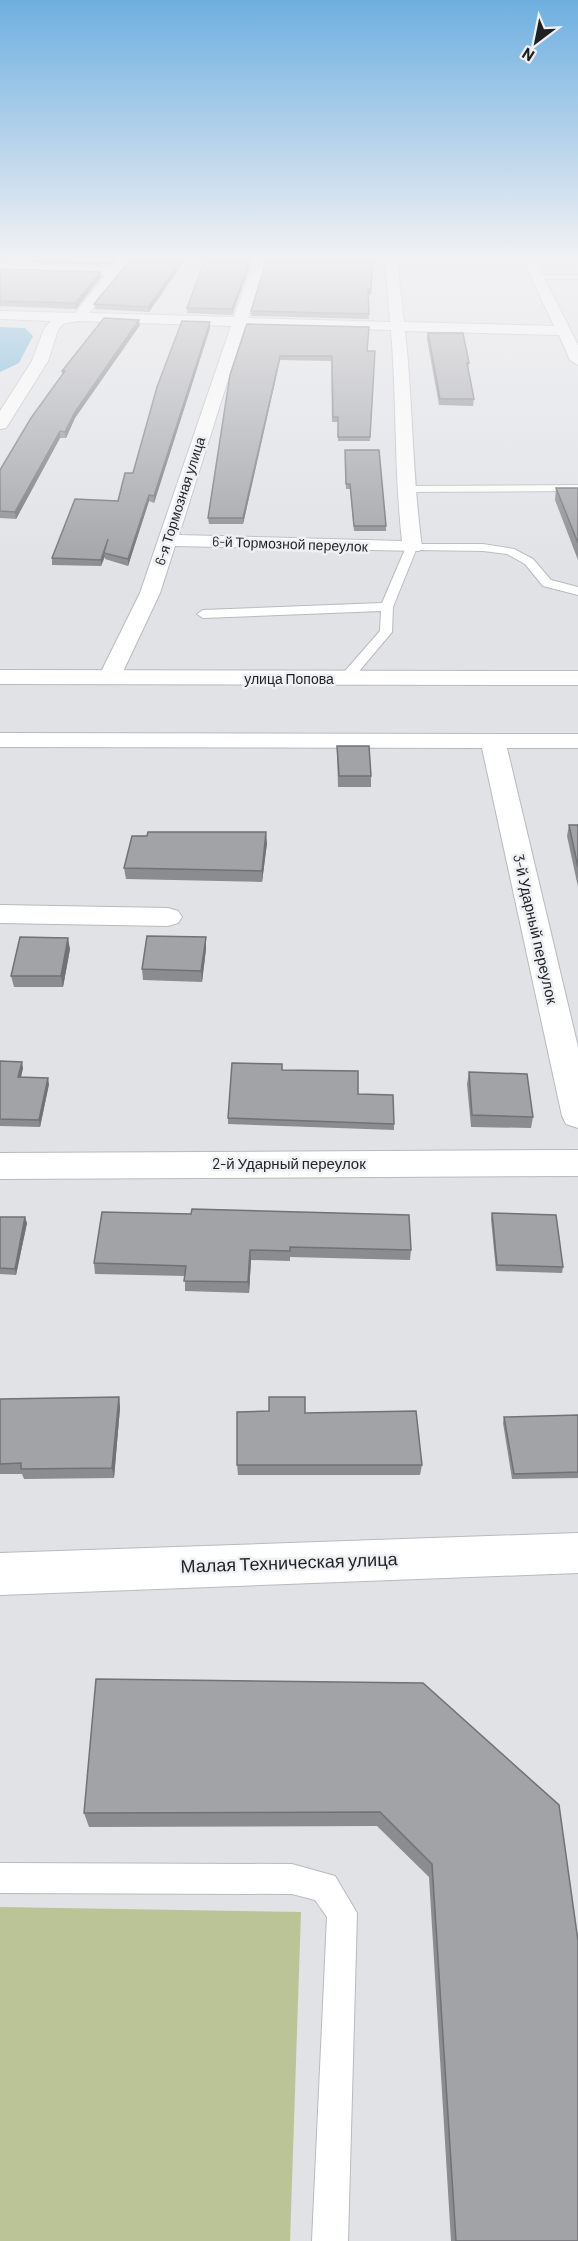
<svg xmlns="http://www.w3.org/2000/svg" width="578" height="2241" font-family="Barlow,sans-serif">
	<rect width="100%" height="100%" fill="#e1e2e6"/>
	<path fill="#bbc496" d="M0,1907L301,1912L290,2241H0Z"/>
	<path fill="#58a8d3" d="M0,327L25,328L33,336L19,363L0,372Z"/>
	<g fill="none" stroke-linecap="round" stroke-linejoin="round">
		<g stroke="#b9babe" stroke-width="2">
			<g id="lane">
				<path d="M534,275H578V279H537Z"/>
				<path d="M578,485V491L405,492L400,489L405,486Z"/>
				<path d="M412,544H483L514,549L533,559L551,580L578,587V595L543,586L525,564L507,554L483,551L416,550L393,607L392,632L350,682L345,683L338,679L380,631L381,611L203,618L197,614L203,610L382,603L406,547Z"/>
				<path d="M0,1863L292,1864L335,1876L357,1913L348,2241H312L327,1917L315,1900L292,1894L0,1893Z"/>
			</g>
		</g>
		<g stroke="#b9babe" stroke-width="2">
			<g id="street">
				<path d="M118,260H131L89,313L234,317L254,260H266L248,318L390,322L385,260H397L404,322L554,326L523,260H535L578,345V365L570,360L559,335L405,331C413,403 412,475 422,547L419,551L175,546L160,593L120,678L117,683H101L98,678L140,593L231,326L78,321L63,324L58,330L48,361L6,428L0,429V411L32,361L44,329L51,321L0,319V311L75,313L106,275L0,272V264L113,267ZM245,326L391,330C397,401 394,471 402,541L179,535Z"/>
				<path d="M0,733L578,734V748H507L578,1047V1128L566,1124L562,1116L482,748L0,747Z"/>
				<path d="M0,905L168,908L178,911L182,917L178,923L168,926L0,923Z"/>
				<path d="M578,1150V1176L0,1179V1153Z"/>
				<path d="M578,1533V1573L0,1595V1553Z"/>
			</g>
		</g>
		<g stroke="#b9babe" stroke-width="2">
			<path id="secondary" d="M0,670L578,671V685L0,684Z"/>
		</g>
		<use href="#lane" fill="#fff" fill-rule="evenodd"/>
		<use href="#street" fill="#fff" fill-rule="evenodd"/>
		<use href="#secondary" fill="#fff" fill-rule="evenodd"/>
	</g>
	<g fill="#8b8c90">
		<path d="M0,260H116L112,265L0,262Z"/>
		<path d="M185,260L149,312L95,309L94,304Z"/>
		<path d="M205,260H252L232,315L187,313V308Z"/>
		<path d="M0,269L101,277L76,309L1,306L0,308Z"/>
		<path d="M368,294L369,319L251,316V311L371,294Z"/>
		<path d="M247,324L367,351H375L370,441H338V422H332L331,361L280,360L243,524H209L208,518Z"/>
		<path d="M140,325L75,418L66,438H60L16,519L0,518V470L62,375V371Z"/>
		<path d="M210,328L154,503L149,501L128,566L105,559V556L101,566L52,565V558L118,501Z"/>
		<path d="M428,333L469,363L468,370L474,399L473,406L439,405L427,339Z"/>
		<path d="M345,454L386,526V531H354L350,489H346Z"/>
		<path d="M556,488H578V560L555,500Z"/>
		<path d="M337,746L371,776V787H338Z"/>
		<path d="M569,825H578V887L567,836Z"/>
		<path d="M267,843L262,882L126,879L124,868Z"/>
		<path d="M206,937V949L202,982L143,980L142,969Z"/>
		<path d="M70,949L63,987H14L11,976Z"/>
		<path d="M0,1061L23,1068L21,1078L49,1084L40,1127L0,1126Z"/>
		<path d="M282,1070L358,1094L394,1124V1130L228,1124V1118Z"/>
		<path d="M469,1072L533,1117L531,1128L471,1127L467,1084Z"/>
		<path d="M102,1212L411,1250L410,1260L290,1257V1261L251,1260L249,1293L185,1291V1276L95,1274L94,1263Z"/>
		<path d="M492,1213L563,1267L562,1273L496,1271L491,1219Z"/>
		<path d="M0,1217L27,1223L16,1275L0,1274Z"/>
		<path d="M119,1397L120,1408L114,1478L24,1479L22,1474H0V1399Z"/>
		<path d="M305,1413L422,1465L420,1475H238L237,1465Z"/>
		<path d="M578,1415V1478L512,1479L503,1423L504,1417Z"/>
		<path d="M423,1683L578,2241H451L429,1877L377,1826L89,1827L84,1813Z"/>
	</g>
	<g fill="#717275">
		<path d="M181,260H185L149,312L148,307Z"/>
		<path d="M250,260H252L232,315V309Z"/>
		<path d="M373,260L371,294H367L368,289Z"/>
		<path d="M101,272V277L76,309L75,303Z"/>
		<path d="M139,320L140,325L75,418L66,438L65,432L75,412Z"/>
		<path d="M210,322V328L154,503V496Z"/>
		<path d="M280,356V360L243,524V518Z"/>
		<path d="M60,431V438L16,519L15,512Z"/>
		<path d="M149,495V501L128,566V559Z"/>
		<path d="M108,539L104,553L105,556L101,566V560Z"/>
		<path d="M266,832L267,843L262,882V871Z"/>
		<path d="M206,937V949L202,982L201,971Z"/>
		<path d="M68,938L70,949L63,987L61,976Z"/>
		<path d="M22,1062L23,1068L19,1084L18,1077Z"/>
		<path d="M48,1078L49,1084L40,1127L39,1120Z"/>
		<path d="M25,1217L27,1223L16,1275L15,1269Z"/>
		<path d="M250,1250L251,1260L249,1293L248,1282Z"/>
		<path d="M119,1397L120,1408L114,1478L112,1468Z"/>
	</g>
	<g fill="#a2a3a7" stroke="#717275" stroke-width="1.5">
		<path d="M130,260H181L148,307L94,304Z"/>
		<path d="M205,260H250L232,309L187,308Z"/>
		<path d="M267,260H373L371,289H368L369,314L251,311Z"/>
		<path d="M0,269L101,272L75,303L0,301Z"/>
		<path d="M104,318L139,320L75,412L65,432L60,431L15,512L0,511V470L31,418L65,371H62Z"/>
		<path d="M182,321L210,322L154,496L149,495L128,559L104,553L108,539L101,560L52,558L75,499L118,501L125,473H133L157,387Z"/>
		<path d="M247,324L369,327L367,351H375L370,437H338V417H333L332,356H280L243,518H208L230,375Z"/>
		<path d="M428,333H463L469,363H467L474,399H440Z"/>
		<path d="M345,450H379L386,526H354L350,484H346Z"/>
		<path d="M556,488H578V543Z"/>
		<path d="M337,746H369L371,776H339Z"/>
		<path d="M569,825H578V867Z"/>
		<path d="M148,832H266L262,871L124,868L132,836H147Z"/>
		<path d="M147,936L206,937L201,971L142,969Z"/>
		<path d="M20,937L68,938L61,976H11Z"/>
		<path d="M0,1061L22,1062L18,1077L48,1078L39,1120L0,1119Z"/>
		<path d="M232,1063L282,1064V1070L358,1071V1094L393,1095L394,1124L228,1118Z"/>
		<path d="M469,1072L527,1074L533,1117L472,1115Z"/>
		<path d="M192,1209L409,1215L411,1250L290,1247V1251L250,1250L248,1282L184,1281L186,1266L94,1263L102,1212L191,1214Z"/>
		<path d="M492,1213L556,1215L563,1267L497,1265Z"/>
		<path d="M0,1217H25L15,1269L0,1268Z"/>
		<path d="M119,1397L112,1468L21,1469V1463L0,1464V1399Z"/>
		<path d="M269,1397H305V1413L416,1411L422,1465H237V1412L269,1411Z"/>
		<path d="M578,1415V1472L514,1474L504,1417Z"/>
		<path d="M96,1679L423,1683L559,1805L578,1941V2241H456L432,1864L380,1812L84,1813Z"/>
	</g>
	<linearGradient id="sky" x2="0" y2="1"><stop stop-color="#6eafe0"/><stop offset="0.45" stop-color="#f2f2f4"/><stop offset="1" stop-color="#f2f2f4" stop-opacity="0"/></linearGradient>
	<rect width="578" height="574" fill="url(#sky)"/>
	<g text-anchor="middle" stroke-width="5" stroke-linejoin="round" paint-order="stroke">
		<g font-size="14" fill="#1f2021" stroke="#eef0f4">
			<text transform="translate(180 501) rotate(-72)" y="5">6-я Тормозная улица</text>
			<text transform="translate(290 544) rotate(2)" y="5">6-й Тормозной переулок</text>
			<text x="289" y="684">улица Попова</text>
		</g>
		<g font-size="15" fill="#1f2021" stroke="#eef0f4">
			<text transform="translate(535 929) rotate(77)" y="5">3-й Ударный переулок</text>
			<text x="289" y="1169">2-й Ударный переулок</text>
		</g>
		<g font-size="18" fill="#1f2021" stroke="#eef0f4">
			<text transform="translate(289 1563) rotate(-2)" y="6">Малая Техническая улица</text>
		</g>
	</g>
	<g transform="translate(536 42) rotate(212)" stroke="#eef0f4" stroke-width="4.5" paint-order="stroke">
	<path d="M0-4.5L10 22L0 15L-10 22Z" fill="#1f2021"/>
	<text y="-9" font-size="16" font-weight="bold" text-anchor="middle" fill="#1f2021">N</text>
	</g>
</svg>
